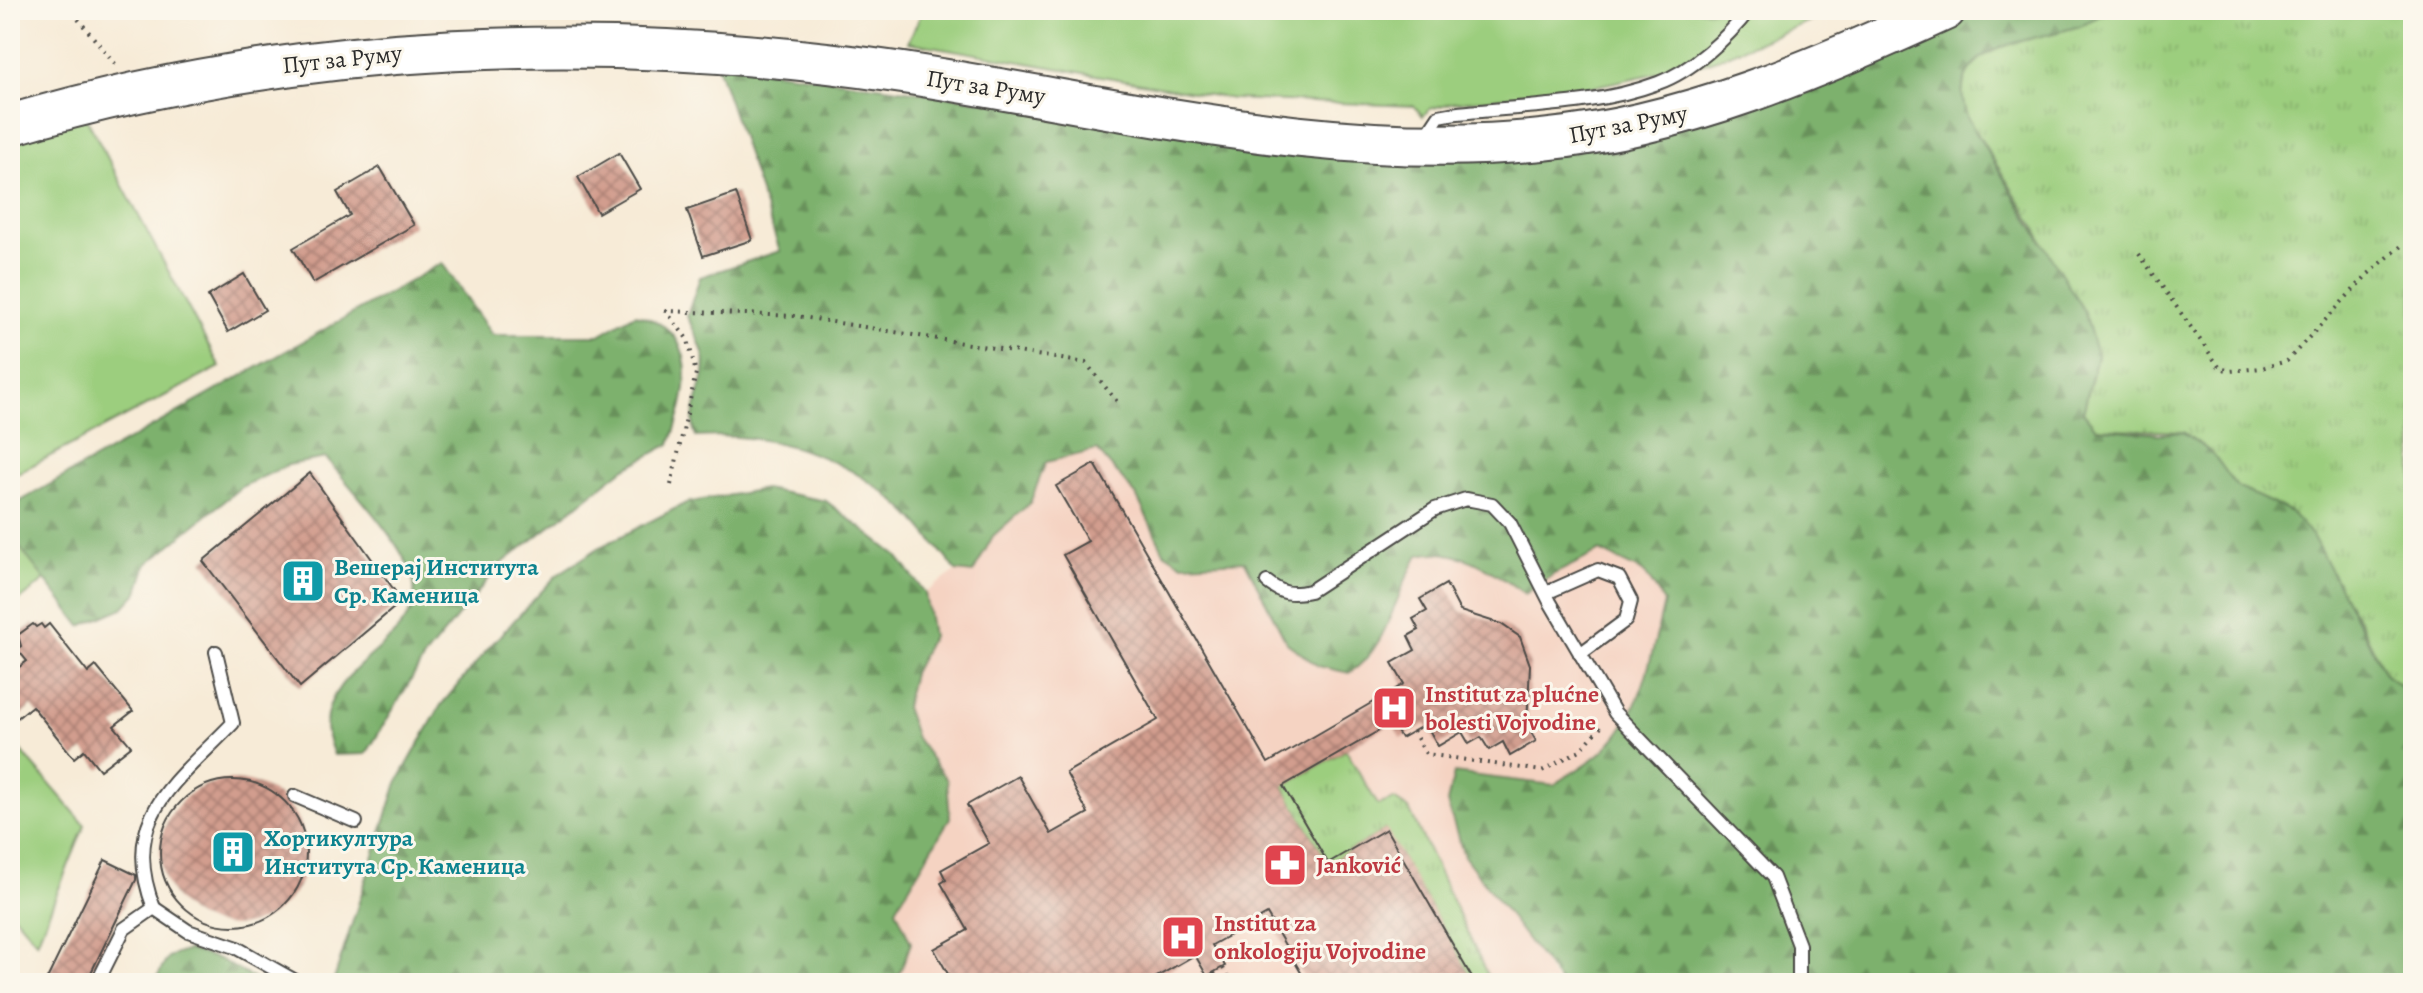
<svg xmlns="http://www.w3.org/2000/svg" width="2423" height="993" font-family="Alegreya,serif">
	<defs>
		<pattern id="grass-tufts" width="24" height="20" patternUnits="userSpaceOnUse" patternTransform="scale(2)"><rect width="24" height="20" fill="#9cce7e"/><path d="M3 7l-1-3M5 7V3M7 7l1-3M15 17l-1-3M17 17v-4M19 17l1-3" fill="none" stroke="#87b16d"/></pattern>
		<pattern id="forest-firs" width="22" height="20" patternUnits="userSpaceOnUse" patternTransform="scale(2)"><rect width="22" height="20" fill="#7db16d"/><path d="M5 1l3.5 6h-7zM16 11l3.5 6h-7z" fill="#67905a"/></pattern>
		<pattern id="building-cross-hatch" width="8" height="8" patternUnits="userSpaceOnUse" patternTransform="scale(2)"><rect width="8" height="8" fill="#d29d8e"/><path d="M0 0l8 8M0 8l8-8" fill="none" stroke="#ab8074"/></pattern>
	</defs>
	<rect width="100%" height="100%" fill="#fbf7ec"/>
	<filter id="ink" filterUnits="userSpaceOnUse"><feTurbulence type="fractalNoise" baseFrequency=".0125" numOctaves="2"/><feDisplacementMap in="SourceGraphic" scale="16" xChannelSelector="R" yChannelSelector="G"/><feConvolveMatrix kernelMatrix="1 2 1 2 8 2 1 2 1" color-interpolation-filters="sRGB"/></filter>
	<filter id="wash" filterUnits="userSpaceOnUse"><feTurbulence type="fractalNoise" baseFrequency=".006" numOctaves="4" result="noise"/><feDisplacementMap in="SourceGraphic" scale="32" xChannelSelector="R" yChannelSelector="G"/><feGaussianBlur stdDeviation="1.8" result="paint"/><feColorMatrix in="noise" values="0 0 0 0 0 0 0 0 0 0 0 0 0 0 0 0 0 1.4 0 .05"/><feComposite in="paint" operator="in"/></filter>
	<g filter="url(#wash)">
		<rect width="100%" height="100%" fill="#f7ebd7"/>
		<path fill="#f5d3c2" d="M1097,450L1136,495L1164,552L1183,564L1245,561L1287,643L1368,661L1404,578L1419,555L1439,550L1488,568L1525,594L1554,574L1600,551L1645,573L1664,602L1648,670L1632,715L1605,749L1554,785L1455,773L1464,856L1506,908L1556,983H896L911,943L896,910L950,818L947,780L916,738L905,707L913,673L932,636L925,593L956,571L974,573L993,536L1030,503L1046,462Z"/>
		<g fill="url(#grass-tufts)" stroke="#647c54" stroke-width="2">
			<path d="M2112,10H2413V696L2386,675L2359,620L2291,512L2237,487L2213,454L2183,432L2096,428L2083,412L2097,356L2035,226L1968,119L1960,98L1965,73L1986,53L2013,42L2079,25Z"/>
			<path d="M1346,750L1378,805L1394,799L1409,809L1491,983H1475L1385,830L1328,863L1283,786Z"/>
		</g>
		<g fill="url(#forest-firs)" stroke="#546e4c" stroke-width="2">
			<path d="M1971,10H2112C2101,15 2090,21 2079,26C2031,43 1939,43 1968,119L2085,313L2097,356L2083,412L2096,428L2160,434L2183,432L2213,454L2237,487L2291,512L2312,535L2386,675L2413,696V983H1560L1464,856L1447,803L1454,773L1554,785C1570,773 1591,763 1605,749C1644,711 1652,653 1664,602L1645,573L1600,551L1554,574L1525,594C1494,572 1458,545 1419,555C1394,592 1389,649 1349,673L1318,666L1287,643L1245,561L1183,564L1164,552L1136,495L1097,450L1046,462L1030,503L993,536L973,573L956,571C941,552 926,531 909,514C853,459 774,431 696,437C685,411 709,384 704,357C701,343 693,329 687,316L700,277L780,251L716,63L1427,164L1916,39Z"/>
			<path d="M442,263L492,335H599L635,314C704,330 689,393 670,444L622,470L500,565L426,655L366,754L334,755C331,746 326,735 326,726C325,661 432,641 412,576C402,542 350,487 326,458L288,465L241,487L147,564L138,592L123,608L81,626L10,535V507Z"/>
			<path d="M764,489L826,501L897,556L925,593L932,636L913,673L905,707L916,738L947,780L950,818L896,909L911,943L896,983H333L397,783L441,705L493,643L557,575L600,547L686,503Z"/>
			<path d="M188,950L219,959L261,983H154L168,957Z"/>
		</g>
		<g fill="#9cce7e" stroke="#647c54" stroke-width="2">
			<path d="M923,10H1061L1114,14L1117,10H1837L1709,62L1587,88L1451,103L1430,109L1423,116L1414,106L1232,99L908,42Z"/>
			<path d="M84,114L220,367L10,477V132Z"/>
			<path d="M10,535L45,580L10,608Z"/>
			<path d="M10,738L85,825L37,942L10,911Z"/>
		</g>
		<g id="blocks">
			<g fill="url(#building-cross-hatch)">
				<path d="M619,153L640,189L598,213L578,177Z"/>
				<path d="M380,167L414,225L313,283L293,248L350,215L337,192Z"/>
				<path d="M736,193L752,240L703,256L687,210Z"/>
				<path d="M244,274L265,310L228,332L208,296Z"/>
				<path d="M1095,464L1268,763L1404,684L1392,663L1415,650L1408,636L1419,630L1413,619L1427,611L1420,599L1446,584L1460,611L1501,624L1520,637L1530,665L1527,725L1536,741L1510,756L1503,742L1489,750L1481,737L1469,744L1462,732L1438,746L1426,724L1401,738L1392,723L1283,786L1328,863L1386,829L1475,983H1307L1267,914L1212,945L1225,966L1207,976L1195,955L1146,983H953L934,949L968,930L941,883L946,880L941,870L989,843L967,805L1018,776L1051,834L1088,813L1066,773L1158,720L1063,555L1088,541L1056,486Z"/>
				<path d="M310,473L402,601L300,687L203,561Z"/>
				<path d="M33,624L36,627L41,624L44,628L49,624L88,673L96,666L133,711L114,726L131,746L100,770L84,750L74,758L32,706L10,724V674L27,661L17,649L21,646L18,635Z"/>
				<circle cx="233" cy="853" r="73"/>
				<path d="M105,860L136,875V880L86,983H45Z"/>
			</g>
		</g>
	</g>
	<g filter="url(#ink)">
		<use href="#blocks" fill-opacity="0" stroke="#4a4845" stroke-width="2"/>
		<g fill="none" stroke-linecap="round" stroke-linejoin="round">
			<g stroke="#4a4845" stroke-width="16">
				<g id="service">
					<path d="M1425,137L1439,116L1450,114C1518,106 1594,107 1658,83C1692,71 1728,37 1749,10"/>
					<path d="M1267,582C1282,594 1291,595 1310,591L1435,509L1466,499L1492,504L1510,523L1550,602L1615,713L1773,877L1799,945V983"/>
					<path d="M1546,593L1598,570L1619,578L1631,601L1626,620L1580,654"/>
					<path d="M295,796L356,822"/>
					<path d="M154,908C118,816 177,782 233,723L216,652"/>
					<path d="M97,983L124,929L154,908L188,931L235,947L299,983"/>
				</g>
			</g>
			<g stroke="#4a4845" stroke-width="44">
				<path id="primary" d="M10,125C300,39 605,29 903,73C1115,105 1327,162 1542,140C1686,126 1815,69 1945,10"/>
			</g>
			<g stroke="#4a4845" stroke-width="4" stroke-dasharray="2 6" stroke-linecap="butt">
				<path d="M73,13L117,66"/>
				<path d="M624,20L625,10"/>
				<path d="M2139,254L2220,368L2230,371L2262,368L2287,361L2367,275L2413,236"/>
				<path d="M671,485L696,373L688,340L666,311L796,316L1086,363L1119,404"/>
				<path d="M1413,731L1426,754L1542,771L1580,750L1604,724"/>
				<path d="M1223,968L1232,983"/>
				<path d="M1214,973L1220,983"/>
			</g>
			<use href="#service" stroke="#fff" stroke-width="12"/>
			<use href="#primary" stroke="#fff" stroke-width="40"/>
		</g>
	</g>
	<defs>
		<g id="building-square" transform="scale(2.3)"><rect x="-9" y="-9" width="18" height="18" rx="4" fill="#0f9aa8" stroke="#fbf7ec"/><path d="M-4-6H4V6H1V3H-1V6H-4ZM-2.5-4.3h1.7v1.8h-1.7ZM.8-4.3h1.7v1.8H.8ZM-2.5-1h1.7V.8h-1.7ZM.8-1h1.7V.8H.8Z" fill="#fff"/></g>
		<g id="hospital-square" transform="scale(2.3)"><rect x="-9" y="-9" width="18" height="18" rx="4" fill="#e0444e" stroke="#fbf7ec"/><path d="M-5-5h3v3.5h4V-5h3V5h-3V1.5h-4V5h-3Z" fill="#fff"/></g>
		<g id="pharmacy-square" transform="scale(2.3)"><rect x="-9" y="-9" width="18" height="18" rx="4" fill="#e0444e" stroke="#fbf7ec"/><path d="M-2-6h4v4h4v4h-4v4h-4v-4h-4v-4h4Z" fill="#fff"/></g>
	</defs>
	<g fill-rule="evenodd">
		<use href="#building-square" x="303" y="581"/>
		<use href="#hospital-square" x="1394" y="708"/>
		<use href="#building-square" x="233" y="852"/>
		<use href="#pharmacy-square" x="1285" y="865"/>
		<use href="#hospital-square" x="1183" y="937"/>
	</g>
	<g text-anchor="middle" stroke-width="6" stroke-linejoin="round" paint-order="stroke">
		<g font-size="24" fill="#2b2b2b" stroke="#fbf7ec">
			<text transform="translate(342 59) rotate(-6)" y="8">Пут за Руму</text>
			<text transform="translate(986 87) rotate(9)" y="8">Пут за Руму</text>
			<text transform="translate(1628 124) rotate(-11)" y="8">Пут за Руму</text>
		</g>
		<g font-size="24" font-weight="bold" fill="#0d838f" stroke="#fbf7ec" text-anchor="start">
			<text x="334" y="575">Вешерај Института<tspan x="334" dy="28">Ср. Каменица</tspan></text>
			<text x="264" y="846">Хортикултура<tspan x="264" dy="28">Института Ср. Каменица</tspan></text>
		</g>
		<g font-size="24" font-weight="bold" fill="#be3a42" stroke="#fbf7ec" text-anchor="start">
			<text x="1425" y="702">Institut za plućne<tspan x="1425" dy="28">bolesti Vojvodine</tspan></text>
			<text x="1316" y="873">Janković</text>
			<text x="1214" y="931">Institut za<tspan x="1214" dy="28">onkologiju Vojvodine</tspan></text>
		</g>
	</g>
	<rect width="2423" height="993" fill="none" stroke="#fbf7ec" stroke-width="40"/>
</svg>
